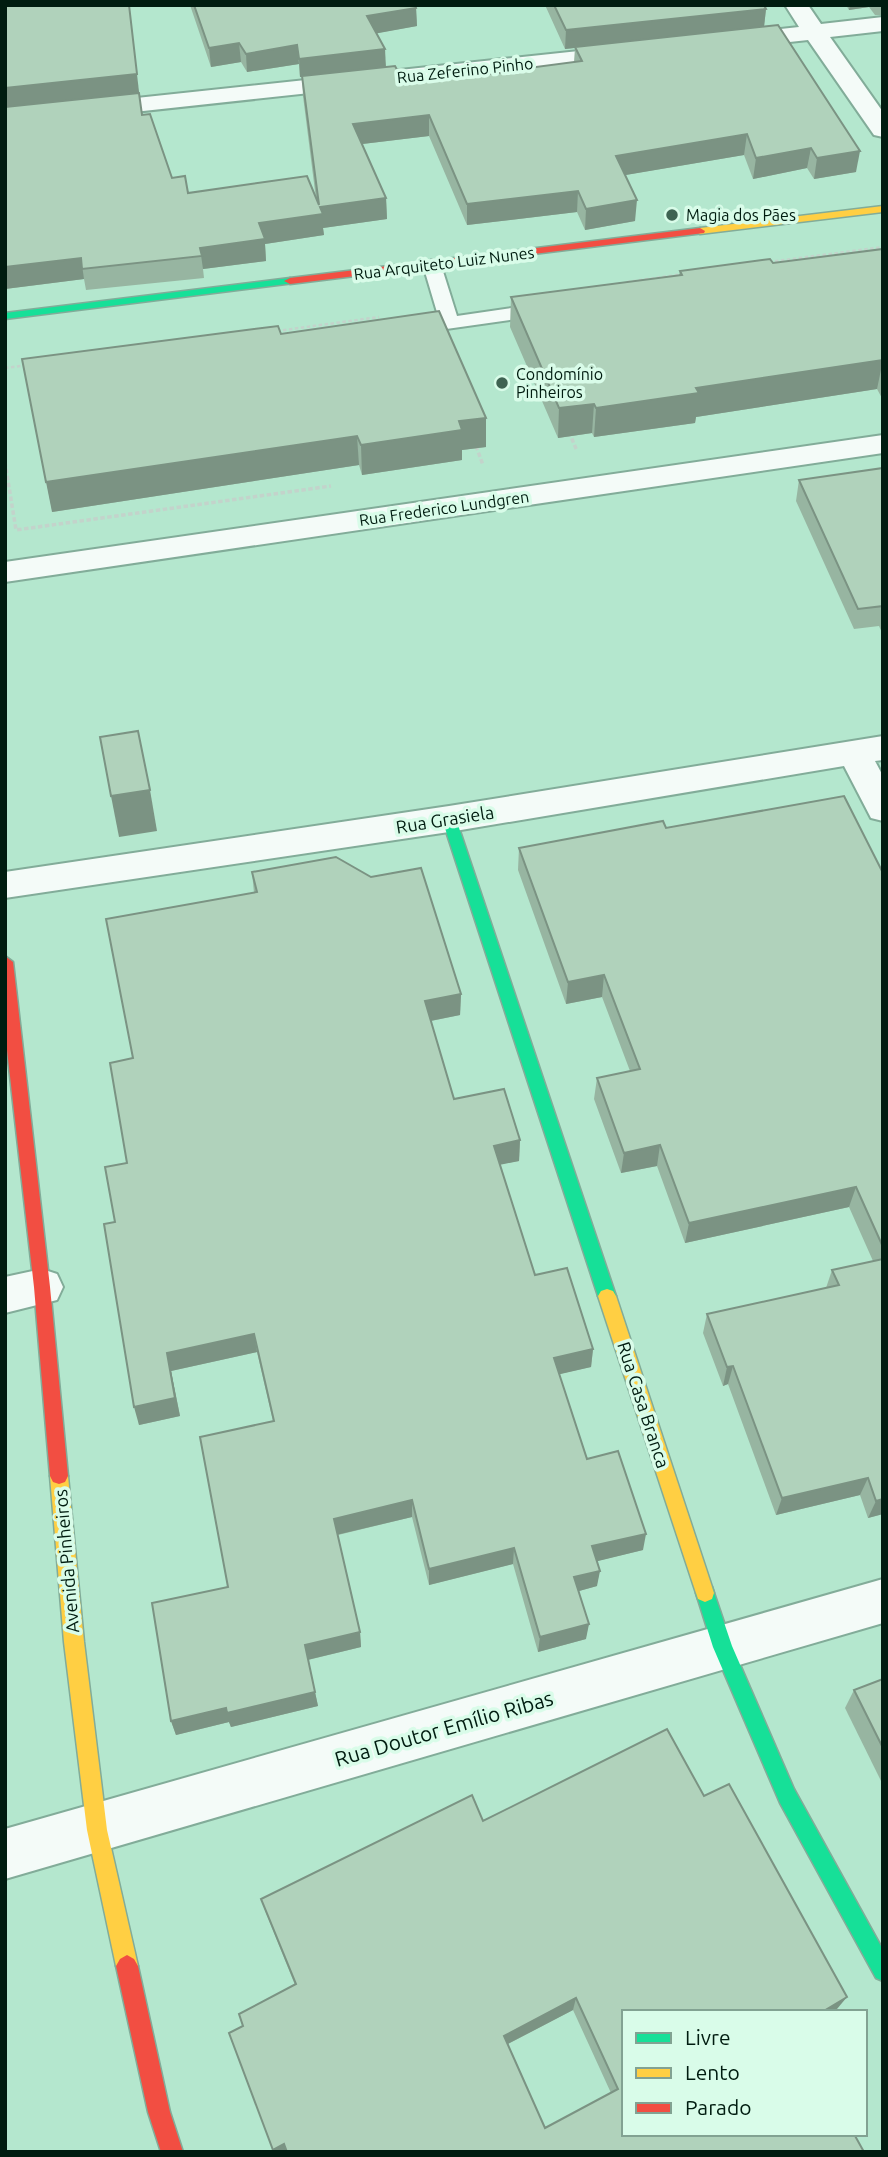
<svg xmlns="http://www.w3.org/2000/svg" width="888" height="2157" font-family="Ubuntu,sans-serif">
	<rect width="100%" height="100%" fill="#b4e7ce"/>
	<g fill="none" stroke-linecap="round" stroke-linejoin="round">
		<g stroke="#82ac99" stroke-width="4">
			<path id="lane" d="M432,260L441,265L457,316L545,303L554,309L545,315L411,334L404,332L402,328L404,324L439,319L423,265Z"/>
		</g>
		<g stroke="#82ac99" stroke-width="4">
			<g id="street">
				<path d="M785,5H808L821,24L883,17V31L830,37L883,112V137L874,135L808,40L735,48L727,46L723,41L727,36L735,34L799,27Z"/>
				<path d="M626,46L634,48L638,53L634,58L5,126V112Z"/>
				<path d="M883,435V453L5,582V562Z"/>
				<path d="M883,736V760L875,761L883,776V821L871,818L844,766L449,832L5,898V872L449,806Z"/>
				<path d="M42,1269L57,1274L63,1287L57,1300L5,1313V1277Z"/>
				<path d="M883,1579V1623L5,1879V1829Z"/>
			</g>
		</g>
		<g stroke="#82ac99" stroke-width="3">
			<g id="fast">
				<path d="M290,278L296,281L294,283L5,319V313Z"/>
				<path d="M449,814L456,819L616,1296L613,1301L607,1303L601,1301L598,1296L442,819Z"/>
				<path d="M705,1584L712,1587L732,1646L794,1789L883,1950V1981L876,1978L780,1803L713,1647L696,1593L698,1587Z"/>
			</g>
		</g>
		<g stroke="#82ac99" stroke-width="3">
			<g id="slow">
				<path d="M883,206V212L700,234L695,231L700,228Z"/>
				<path d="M607,1289L613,1291L616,1296L714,1593L712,1599L705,1602L698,1599L696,1593L598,1296L601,1291Z"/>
				<path d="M59,1468L65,1470L68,1476L84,1642L107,1830L138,1966L134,1973L127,1977L120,1973L116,1966L87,1830L64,1642L50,1476L53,1470Z"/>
			</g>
		</g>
		<g stroke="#82ac99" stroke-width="3">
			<g id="jam">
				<path d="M700,228L705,231L704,233L290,284L284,281L290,278Z"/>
				<path d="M5,956L13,962L50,1287L68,1476L65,1482L59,1484L53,1482L50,1476L34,1287L5,1032Z"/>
				<path d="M127,1955L134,1959L138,1966L170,2112L183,2152H161L148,2112L116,1966L120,1959Z"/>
			</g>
		</g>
		<g stroke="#c3d3cb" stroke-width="2.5" stroke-dasharray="3.5 2.5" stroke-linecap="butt">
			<path d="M769,262L883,247"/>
			<path d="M627,282L684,274"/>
			<path d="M277,331L379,317"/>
			<path d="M5,368L29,365"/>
		</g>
		<g stroke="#c3d3cb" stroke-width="3.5" stroke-dasharray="4.5 2.5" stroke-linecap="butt">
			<path d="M569,432L577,451"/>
			<path d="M476,446L483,465"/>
			<path d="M5,462L16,530L331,486"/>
		</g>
		<use href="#lane" fill="#f4fbf8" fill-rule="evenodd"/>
		<use href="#street" fill="#f4fbf8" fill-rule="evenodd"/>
		<use href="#fast" fill="#16e098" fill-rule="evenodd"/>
		<use href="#slow" fill="#ffcf43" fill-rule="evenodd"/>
		<use href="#jam" fill="#f24e42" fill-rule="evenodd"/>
	</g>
	<g fill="#97b5a1" fill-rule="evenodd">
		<path d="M190,5H415L416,8L417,26L377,33L386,67L403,80L418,81L528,70V68L574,62L575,48L565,49L545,5H764L766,9L764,26L856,172L814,179L807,168L753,179L744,155L625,175L635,221L585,230L577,212L467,225L429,136L362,144L386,198L387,219L323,228L324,235L265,244L266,261L203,269L204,278L86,290L84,279L5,289L142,115L172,178L188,193L316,199L303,96L302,77H300L299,64L247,72L241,62L211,67Z"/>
		<path d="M846,5H883V15H875L869,7L849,10Z"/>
		<path d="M883,249V400L877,389L696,417L695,423L594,437L592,433L558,438L510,327L511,297L679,275L680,271L773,263Z"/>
		<path d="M281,334L486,418V447L462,450V460L362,475L359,465L52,512Z"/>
		<path d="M883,468V635L879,626L854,629L796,501L799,480Z"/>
		<path d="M666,828L883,873V1514L868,1518L860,1495L776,1515L728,1384L723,1386L703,1333L707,1314L826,1288L832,1270L873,1261L849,1207L685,1243L657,1166L621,1173L594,1099L597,1078L630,1071L602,997L566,1004L518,870L519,848Z"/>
		<path d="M252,872L461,994L460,1015L431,1021L454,1099L520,1140L519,1161L500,1164L535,1275L593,1349L591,1367L559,1374L587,1459L643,1550L597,1561V1586L579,1591L586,1639L538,1652L513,1564L429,1585L412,1517L338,1535L360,1632L361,1647L308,1660L318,1706L231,1727L229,1722L176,1735L171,1721L228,1587L273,1421L257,1352L171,1371L180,1416L139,1425L115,1222L127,1163L133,1058L254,893Z"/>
		<path d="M883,1679V1785L845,1708L854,1690Z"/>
		<path d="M704,1796L837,2009L624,2012V2134L274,2152L243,2026L295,1985L266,1913L261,1899L483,1821ZM573,2010L611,2093L545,2128L508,2044Z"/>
	</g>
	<g fill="#7b9383">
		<path d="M129,5L144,135L5,109V88Z"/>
		<path d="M850,5H870L869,7L849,10Z"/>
		<path d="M416,8L417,26L368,35L367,16Z"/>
		<path d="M766,9L764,27L565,49L566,30Z"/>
		<path d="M239,43L241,62L211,67L209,48Z"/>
		<path d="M297,45L299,64L247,72L246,54Z"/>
		<path d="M385,49L386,68L300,77L299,59Z"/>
		<path d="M429,115V136L354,145L353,124Z"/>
		<path d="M747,134L744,155L614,177L616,156Z"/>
		<path d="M811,148L807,168L753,179L756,158Z"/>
		<path d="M860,151L856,172L814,179L817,158Z"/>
		<path d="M578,191L577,212L467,225V204Z"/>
		<path d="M386,198L387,219L323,228L324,235L265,244L266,261L203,269L200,248L259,223L320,207Z"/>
		<path d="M637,200L635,221L585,230L586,209Z"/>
		<path d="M81,258L84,279L5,289V267Z"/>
		<path d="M883,360L877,389L696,417L695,423L594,437L596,408L696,388Z"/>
		<path d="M594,404L592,433L558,438L559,408Z"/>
		<path d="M486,418V447L462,450V460L362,475L361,445L459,421Z"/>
		<path d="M357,436L359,465L52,512L46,482Z"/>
		<path d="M150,790L157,831L119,837L111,796Z"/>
		<path d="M604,975L602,997L566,1004L568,982Z"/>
		<path d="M461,994L460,1015L425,1022V1001Z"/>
		<path d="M520,1140L519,1161L494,1166V1146Z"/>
		<path d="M660,1145L657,1166L621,1173L624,1153Z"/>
		<path d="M856,1187L849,1207L685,1243L689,1223Z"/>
		<path d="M254,1334L257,1352L171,1371L180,1416L139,1425L134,1407L167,1353Z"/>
		<path d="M593,1349L591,1367L552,1376L554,1358Z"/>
		<path d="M733,1366L728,1384L723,1386L727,1367Z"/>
		<path d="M868,1478L860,1495L776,1515L782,1498Z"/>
		<path d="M883,1499V1514L868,1518L876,1501Z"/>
		<path d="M412,1500V1517L336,1535L334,1519Z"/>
		<path d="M646,1534L643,1550L590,1563L592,1546Z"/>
		<path d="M514,1548L513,1564L429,1585V1569Z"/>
		<path d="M600,1571L597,1586L572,1593L574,1577Z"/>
		<path d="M589,1624L586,1639L538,1652L540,1637Z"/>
		<path d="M360,1632L361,1647L307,1660L305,1645Z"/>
		<path d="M315,1692L318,1706L231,1727L229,1722L176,1735L171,1721L226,1708Z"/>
		<path d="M847,1997L837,2009L833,2012H822Z"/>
		<path d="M576,1998L573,2010L502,2047L504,2036Z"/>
		<path d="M284,2144L288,2152H274L273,2150Z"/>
	</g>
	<g fill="#b0d2bb" stroke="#7b9383" stroke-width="2" fill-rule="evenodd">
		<path d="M5,5H129L137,74L5,88Z"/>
		<path d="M194,5H415L416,8L367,16L385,49L299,59L297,45L246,54L239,43L209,48Z"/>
		<path d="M554,5H764L766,9L566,30Z"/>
		<path d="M778,25L860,151L817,158L811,148L756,158L747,134L616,156L637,200L586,209L578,191L467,204L429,115L353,124L386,198L320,207L323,214L259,223L265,239L200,248L202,256L82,269L81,258L5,267V107L139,93L142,115L150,114L172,178L185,176L188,193L307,176L319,205L302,76L395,66L403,80L417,79L418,81L529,70L528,68L582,61L575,47Z"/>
		<path d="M883,249V360L696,388L699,393L596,408L594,404L559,408L511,297L682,275L680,271L770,259L773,263Z"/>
		<path d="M439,311L486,418L459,421L462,430L361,445L357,436L46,482L22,359L278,326L281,334Z"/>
		<path d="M883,468V606L858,609L799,480Z"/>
		<path d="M138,731L150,790L111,796L100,737Z"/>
		<path d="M844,796L883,873V1247L856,1187L689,1223L660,1145L624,1153L597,1078L640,1069L604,975L568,982L519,848L663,821L666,828Z"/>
		<path d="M336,857L371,877L421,868L461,994L425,1001L454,1099L504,1089L520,1140L494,1146L535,1275L567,1268L593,1349L554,1358L587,1459L618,1451L646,1534L592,1546L600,1571L574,1577L589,1624L540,1637L514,1548L429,1569L412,1500L334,1519L360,1632L305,1645L315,1692L227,1713L226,1708L171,1721L152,1603L228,1587L200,1437L274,1421L254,1334L167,1353L175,1398L134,1407L104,1224L115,1222L105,1167L127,1163L110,1063L133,1058L106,919L257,892L252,872Z"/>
		<path d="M883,1259V1499L876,1501L868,1478L782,1498L733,1366L727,1367L707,1314L839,1285L832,1270Z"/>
		<path d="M883,1679V1748L854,1690Z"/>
		<path d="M667,1729L704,1796L729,1784L847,1997L822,2012H624V2134H854L864,2152H287L284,2144L273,2150L229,2033L243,2026L239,2014L296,1984L261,1899L472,1795L483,1821ZM576,1998L618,2089L545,2128L504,2036Z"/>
	</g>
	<g fill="#3f6352" stroke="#d9fce9" stroke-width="2.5">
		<circle cx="672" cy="215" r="7"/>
		<circle cx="502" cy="383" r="7"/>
	</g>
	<g text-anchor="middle" stroke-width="7" stroke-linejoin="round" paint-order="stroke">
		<g font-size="16" fill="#001c10" stroke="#d9fce9">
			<text transform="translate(465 70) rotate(-6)" y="6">Rua Zeferino Pinho</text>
			<text transform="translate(444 263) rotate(-7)" y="6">Rua Arquiteto Luiz Nunes</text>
			<text transform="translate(444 508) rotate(-8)" y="6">Rua Frederico Lundgren</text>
		</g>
		<g font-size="16" fill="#001c10" stroke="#d9fce9" text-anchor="start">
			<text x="686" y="221">Magia dos Pães</text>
			<text x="516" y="380">Condomínio<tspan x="516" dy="18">Pinheiros</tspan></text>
		</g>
		<g font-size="18" fill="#001c10" stroke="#d9fce9">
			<text transform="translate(445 820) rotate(-9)" y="6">Rua Grasiela</text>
			<text transform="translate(643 1405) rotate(72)" y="6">Rua Casa Branca</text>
			<text transform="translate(67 1561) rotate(-95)" y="6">Avenida Pinheiros</text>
		</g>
		<g font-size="21" fill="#001c10" stroke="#d9fce9">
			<text transform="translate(444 1729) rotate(-16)" y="7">Rua Doutor Emílio Ribas</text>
		</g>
	</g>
	<rect width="888" height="2157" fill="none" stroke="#001c10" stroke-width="14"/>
	<rect x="622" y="2010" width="245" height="126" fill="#d9fce9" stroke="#82a292" stroke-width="2"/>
	<rect x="636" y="2033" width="35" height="10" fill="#16e098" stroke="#82a292" stroke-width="2"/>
	<text x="685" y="2045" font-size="21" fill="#001c10">Livre</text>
	<rect x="636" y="2068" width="35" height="10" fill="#ffcf43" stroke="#82a292" stroke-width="2"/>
	<text x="685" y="2080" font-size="21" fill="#001c10">Lento</text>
	<rect x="636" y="2103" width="35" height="10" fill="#f24e42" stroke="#82a292" stroke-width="2"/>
	<text x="685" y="2115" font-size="21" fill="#001c10">Parado</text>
</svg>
